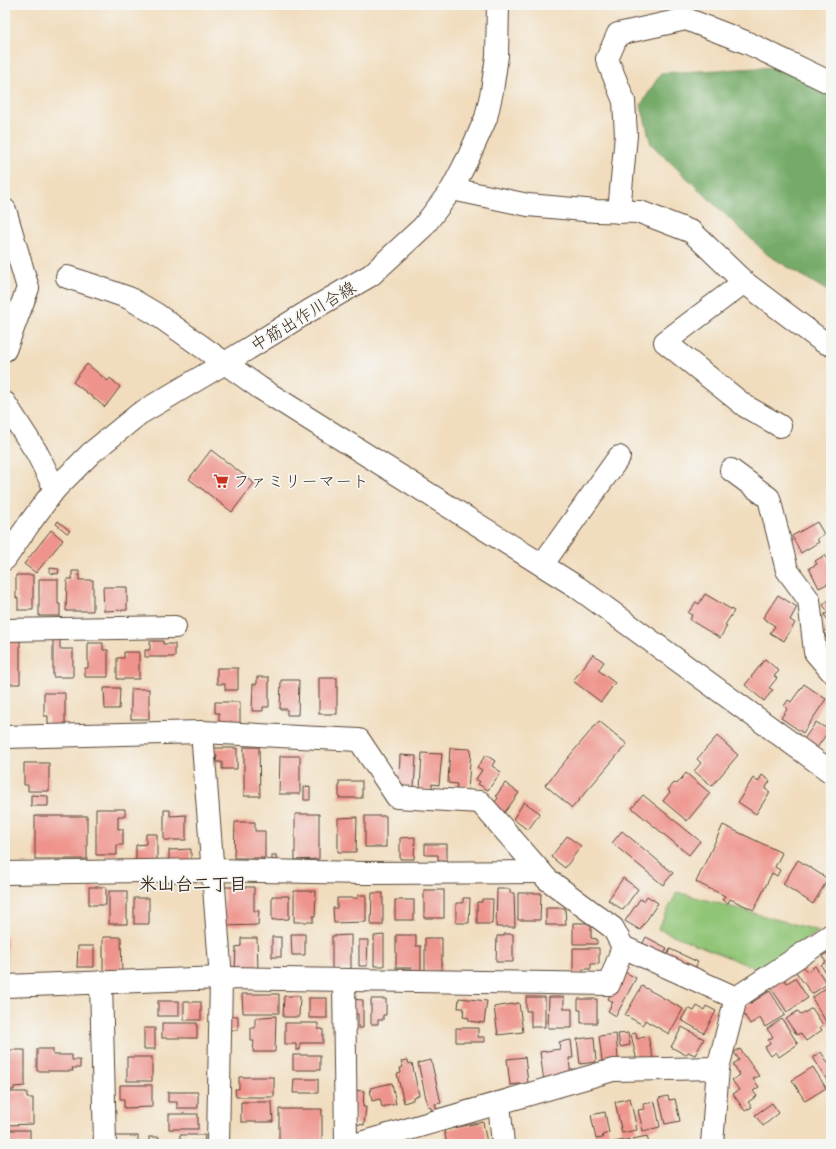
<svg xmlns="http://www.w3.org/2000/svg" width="836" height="1149" font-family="'Indie Flower','Klee One',sans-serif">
	<rect width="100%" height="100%" fill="#f6f6f2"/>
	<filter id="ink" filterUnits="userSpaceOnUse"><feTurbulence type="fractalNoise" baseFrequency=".025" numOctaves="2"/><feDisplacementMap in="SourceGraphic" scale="8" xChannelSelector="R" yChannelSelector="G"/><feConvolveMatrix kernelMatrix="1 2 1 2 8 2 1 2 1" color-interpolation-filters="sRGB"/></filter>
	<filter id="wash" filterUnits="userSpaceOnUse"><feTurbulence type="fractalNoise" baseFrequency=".012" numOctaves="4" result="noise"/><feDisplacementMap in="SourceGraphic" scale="16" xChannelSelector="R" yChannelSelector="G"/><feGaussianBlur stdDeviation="0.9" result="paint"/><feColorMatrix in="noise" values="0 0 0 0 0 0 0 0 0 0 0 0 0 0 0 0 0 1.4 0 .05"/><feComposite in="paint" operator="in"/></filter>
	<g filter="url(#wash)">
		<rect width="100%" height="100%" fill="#f1ddbe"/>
		<path fill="#90c576" stroke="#66784a" d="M677,892L819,931L762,971L658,929Z"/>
		<path fill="#74aa67" stroke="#586a42" d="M798,66L831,86V293L768,255L651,144L641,105L661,73Z"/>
		<g id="blocks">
			<g fill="#ee948c">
				<path d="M829,163H831V170H828Z"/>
				<rect x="827" y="192" width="4" height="9"/>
				<path d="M87,364L108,381L110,378L120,387L105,407L73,382Z"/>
				<path d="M211,450L254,483L232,512L189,479Z"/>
				<path d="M58,521L70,531L67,533L56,524Z"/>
				<path d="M817,522L824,534L817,539L819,542L801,553L792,536Z"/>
				<path d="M51,530L63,540L36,573L24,564Z"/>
				<path d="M825,555L831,567V582L819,588L809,568L817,564L815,561Z"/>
				<path d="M50,568L59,569L58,574L50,573Z"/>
				<path d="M72,571H79V580H93V611H66L67,579H72Z"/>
				<path d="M16,575H33V610H18V598H16Z"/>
				<path d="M39,579H58V604H60V616H39Z"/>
				<path d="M103,587H127V610L104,611Z"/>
				<path d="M705,594L734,611L725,625L727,626L720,638L690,620L692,615L688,613L696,602L699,604Z"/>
				<path d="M778,595L797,607L790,620L795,623L784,641L770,633L775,626L763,618Z"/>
				<path d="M831,598V623L824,615L828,612L823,605Z"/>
				<path d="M831,630V644L825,636Z"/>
				<path d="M53,639H60V649H73V677H53Z"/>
				<path d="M5,640H20V684H8V678H5Z"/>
				<path d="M150,641H163V644H175V657H145V650H150Z"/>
				<path d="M88,643H103V650H108V677H85V668H88Z"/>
				<path d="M124,652H139V679H117V658H124Z"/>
				<path d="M593,654L604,662L598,670L615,683L601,702L573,681Z"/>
				<path d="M765,659L779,671L774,676L777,678L769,688L773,690L764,701L745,685Z"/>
				<path d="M217,668H238V690H225V684H217Z"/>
				<path d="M257,677H269V707H263V711H252L253,684H257Z"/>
				<rect x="319" y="678" width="18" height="36"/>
				<path d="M281,680H299L298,715H287V709H280Z"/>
				<path d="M804,684L826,699L803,733L781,718L787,709L784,706L788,700L791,702Z"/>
				<path d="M104,688H120L119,709H105Z"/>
				<rect x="131" y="689" width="18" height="30"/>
				<path d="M44,693H65V728H48V716H44Z"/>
				<path d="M215,702H240V723H219V713H215Z"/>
				<path d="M599,721L627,744L572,808L545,785Z"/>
				<path d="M816,722L829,730L817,748L804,739Z"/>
				<path d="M717,736L738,755L712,786L694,771L701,763L697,759Z"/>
				<path d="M244,747H259L260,796H244Z"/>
				<path d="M212,748H237V769H222V762H216L217,756H211Z"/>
				<path d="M450,748L471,749L468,791L456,790L457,784L448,783Z"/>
				<path d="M422,753L442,754L439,785L432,784V790H420Z"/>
				<path d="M400,755L416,756L414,788L399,787Z"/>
				<path d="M486,755L495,761L492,766L501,772L488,790L478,784L480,782L476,779L482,770L477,767Z"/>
				<path d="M280,756H300V794H279Z"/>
				<path d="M24,763H49V791H28V785H24Z"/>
				<path d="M686,773L710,793L687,821L663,801L670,792L668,790L674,783L677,784Z"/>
				<path d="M762,775L770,781L765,789L770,792L756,814L738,802L753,778L758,782Z"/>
				<rect x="339" y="781" width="23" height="17"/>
				<path d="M505,783L519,793L504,813L493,805L498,798L496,796Z"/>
				<path d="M310,786V800H304V787Z"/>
				<path d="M31,795L48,796V806H31Z"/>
				<path d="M643,795L700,841L689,855L632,808Z"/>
				<path d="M524,802L540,813L528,830L513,819Z"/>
				<path d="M96,809H125V816H118V829H123V845H117V855H96Z"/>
				<path d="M164,810H170V816L186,815V840H164Z"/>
				<path d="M295,814H319V859L295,860Z"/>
				<rect x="35" y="816" width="52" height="43"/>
				<rect x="365" y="816" width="21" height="31"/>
				<path d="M357,817L356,852H338V818Z"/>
				<path d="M235,822H255V831H265V858H234Z"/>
				<path d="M723,825L782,853L775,867L780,870L777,876L772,873L754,910L730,899L728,903L722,900L725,896L696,882Z"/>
				<path d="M622,831L673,873L663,885L612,843Z"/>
				<path d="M146,834H157V865L136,860V845L146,844Z"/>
				<path d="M567,836L581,846L565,868L551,857Z"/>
				<path d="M415,837L414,859H400V838Z"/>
				<path d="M425,844H447V860H438V855H425Z"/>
				<path d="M191,849V864L169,865V850Z"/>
				<rect x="272" y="855" width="4" height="5"/>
				<path d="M798,860L828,879L813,904L783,884Z"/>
				<path d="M623,878L638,889L623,910L608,900Z"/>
				<rect x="89" y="887" width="17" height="18"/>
				<path d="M224,887H254V911H259L258,925L224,926Z"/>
				<path d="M497,889H510V893H514L515,927H496Z"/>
				<rect x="424" y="890" width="20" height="28"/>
				<rect x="109" y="891" width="18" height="33"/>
				<path d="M294,891H316L315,916H313V922H294Z"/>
				<path d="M372,893H383V925H371Z"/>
				<path d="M518,893H541L540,920H518Z"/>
				<path d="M358,895H366V922L334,923L333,908H337V898H358Z"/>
				<path d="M272,896H289V919L272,920Z"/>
				<path d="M647,896L658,903L640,930L625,921L640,899L644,901Z"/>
				<rect x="134" y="898" width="15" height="26"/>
				<path d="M463,898H470L469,923H456V903H463Z"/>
				<path d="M482,899H493L492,924H477V902H482Z"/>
				<rect x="395" y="900" width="19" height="20"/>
				<path d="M546,908H565L566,925H546Z"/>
				<path d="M573,923H591V938L597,939V944H573Z"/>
				<path d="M291,934H305V955H292Z"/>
				<path d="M504,934H513V962H496L497,936H504Z"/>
				<path d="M351,935V969H332V936Z"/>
				<path d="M384,935V966H374V936Z"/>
				<path d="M396,935H416V946H421V972H412V968H396Z"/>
				<rect x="5" y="937" width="2" height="40"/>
				<path d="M103,937H121L122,975H103Z"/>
				<rect x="272" y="937" width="9" height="20"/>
				<path d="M646,937L667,948L660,962L641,947Z"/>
				<path d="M241,938H257L258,970H235L236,947L241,946Z"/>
				<path d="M425,938H442V970L425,971Z"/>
				<path d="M359,940H368L367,966H359Z"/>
				<path d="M78,946H94V967H77Z"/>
				<path d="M573,948H599V964H591V969H583V973H573Z"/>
				<path d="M670,949L698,962L691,976L667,956Z"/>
				<path d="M831,951V982L821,965L826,962L822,956Z"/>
				<path d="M803,966L807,972L815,966L827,984L812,994L796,972Z"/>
				<path d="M623,971L636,978L616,1016L608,1011L613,1002L608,999Z"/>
				<path d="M795,978L808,998L787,1012L771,988L784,979L787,983Z"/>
				<path d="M642,986L683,1009L669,1034L645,1020L643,1025L625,1015Z"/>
				<path d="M826,988L831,996V1023L828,1025L812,998Z"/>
				<path d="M770,991L785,1015L765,1027L760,1018L750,1024L741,1009Z"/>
				<path d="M242,994H279V1013H243Z"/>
				<path d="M284,996H300L299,1017H283Z"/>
				<path d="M526,997H545V1027H531V1011H526Z"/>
				<path d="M549,997H564V1009H572V1028H548Z"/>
				<rect x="309" y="998" width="18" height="20"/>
				<path d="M459,998L487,1001L484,1023L469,1021V1018L463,1017L464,1008H458Z"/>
				<path d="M349,999L363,1000V1028H358V1014L349,1013Z"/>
				<path d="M371,999H386V1015H383V1020H378V1024H371Z"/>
				<path d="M578,999H597V1023H581V1010H578Z"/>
				<rect x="158" y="1001" width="21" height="15"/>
				<rect x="184" y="1002" width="17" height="18"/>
				<path d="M519,1003L523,1032L498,1035L494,1007Z"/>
				<path d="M697,1006L704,1010L706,1006L716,1011L704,1033L681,1020L688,1008L694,1011Z"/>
				<path d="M812,1008L823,1025L820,1027L822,1030L806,1041L800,1033L797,1035L786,1019L798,1011L801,1015Z"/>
				<path d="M238,1016V1030H225V1017Z"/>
				<path d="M276,1016L275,1052H253L254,1041H251V1028H255V1018H261V1017Z"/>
				<path d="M782,1019L798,1044L779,1057L776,1052L771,1056L765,1047L770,1044L768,1040L773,1037L767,1029Z"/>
				<rect x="162" y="1023" width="35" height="15"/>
				<path d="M285,1023H318V1029H323V1043H300V1050H296V1044H285Z"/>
				<path d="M682,1027L704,1039L695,1055L688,1052L686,1055L671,1047Z"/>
				<rect x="144" y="1028" width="11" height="21"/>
				<path d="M456,1028H478V1037H485V1042H456Z"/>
				<path d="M628,1033L630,1045L620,1047L618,1034Z"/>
				<path d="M636,1033L637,1039L648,1036L654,1063L638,1066L631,1034Z"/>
				<path d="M616,1034L618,1059L602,1061L599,1036Z"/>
				<path d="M594,1037L596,1062L580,1064L577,1039Z"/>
				<path d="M571,1040L573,1058H569L571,1078L544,1082L540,1052L560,1049L559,1042Z"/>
				<path d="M37,1049H53V1055H72V1060H80V1068H72L73,1071H37Z"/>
				<path d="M740,1049L759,1076L753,1079L759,1087L753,1091L757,1096L748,1102L752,1107L745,1111L733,1094L739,1090L732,1080L740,1075L733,1064L739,1060L734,1052Z"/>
				<path d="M5,1050H25V1086L14,1087V1090H5Z"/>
				<path d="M821,1052L828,1063L831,1061V1087L813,1057Z"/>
				<rect x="293" y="1055" width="27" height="15"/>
				<rect x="127" y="1057" width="25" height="24"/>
				<path d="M525,1057L528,1083L510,1085L507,1059Z"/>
				<path d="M408,1060L409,1064L412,1063L419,1095L413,1097V1100L404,1103L397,1074L401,1073L400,1068L403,1067L401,1061Z"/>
				<path d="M431,1060L441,1103L435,1104L437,1110L432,1111L430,1106L428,1107L418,1063Z"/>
				<path d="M813,1067L826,1088L805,1101L792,1080Z"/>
				<path d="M239,1077H274V1097H236L235,1089H239Z"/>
				<path d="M294,1079H318V1093H293Z"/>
				<path d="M392,1083L396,1104L382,1107L380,1099L372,1101L370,1088Z"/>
				<path d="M120,1085H152V1107L124,1108V1099H120Z"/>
				<path d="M352,1090L364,1091L363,1107H366L364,1125L356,1124Z"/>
				<path d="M8,1092H27V1098H33V1124L8,1125Z"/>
				<path d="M168,1092H198V1108H177V1102H168Z"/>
				<path d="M668,1096L669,1100L675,1099L680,1121L665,1124L659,1098Z"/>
				<path d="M630,1098L637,1130L622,1133L615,1102Z"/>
				<path d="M241,1102H272L273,1122H241Z"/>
				<path d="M655,1102L660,1127L643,1131L638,1110L645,1109L643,1104Z"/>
				<path d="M772,1103L779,1113L763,1126L755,1115Z"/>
				<path d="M279,1109H322V1142H292V1144H279Z"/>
				<path d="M605,1112L609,1133L602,1135L603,1138L596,1139L591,1115Z"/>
				<rect x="169" y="1114" width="29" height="15"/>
				<path d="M483,1122L487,1143L483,1144H447L444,1130Z"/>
				<rect x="5" y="1130" width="25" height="14"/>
				<path d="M180,1135H205L204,1144H180Z"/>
				<rect x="110" y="1136" width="28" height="8"/>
				<path d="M647,1136L649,1144H634L633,1139Z"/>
				<rect x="149" y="1137" width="10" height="7"/>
				<path d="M629,1139L630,1144H614V1142Z"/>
			</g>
		</g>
	</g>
	<g filter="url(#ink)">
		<use href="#blocks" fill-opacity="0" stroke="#564536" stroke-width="1"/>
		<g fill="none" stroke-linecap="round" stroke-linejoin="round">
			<g stroke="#564536" stroke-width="24">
				<g id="minor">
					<path d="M452,189L528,205L596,211L640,212L692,232L744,282L822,341L831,345"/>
					<path d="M5,210L28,288L5,350"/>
					<path d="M619,212L626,135L624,101L607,59L618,34L686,19L748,43L831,83"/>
					<path d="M67,277L95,286L129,298L156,314L260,388L577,587L831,772"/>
					<path d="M744,282L665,342L745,406L780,426"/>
					<path d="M5,403L37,453L55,489"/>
					<path d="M731,470L769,498L787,570L809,600L815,652L831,671"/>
					<path d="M542,565L619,457"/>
					<path d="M5,630L175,627"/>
					<path d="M202,732L221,978L218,1144"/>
					<path d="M5,737L202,732L359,740L397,797L480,802L547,879L613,928L623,947L736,998"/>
					<path d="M5,873L213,870L364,873L541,872"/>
					<path d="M344,980L346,1144"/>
					<path d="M101,982L105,1144"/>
					<path d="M5,986L221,978L609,984L623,947"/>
					<path d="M499,1103L503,1144"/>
					<path d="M357,1144L613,1070L718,1068"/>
					<path d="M712,1144L718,1068L736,998L831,935"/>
				</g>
			</g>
			<g stroke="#564536" stroke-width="24">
				<path id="major" d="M5,559L29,524L55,489L91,453L139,414L225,363L309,311L371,275L423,227L452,189L469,156L486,118L492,91L497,56L498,5"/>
			</g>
			<use href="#minor" stroke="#fff" stroke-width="22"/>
			<use href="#major" stroke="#fff" stroke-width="22"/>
		</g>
	</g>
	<defs>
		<g id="supermarket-bare" transform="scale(1.2)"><path d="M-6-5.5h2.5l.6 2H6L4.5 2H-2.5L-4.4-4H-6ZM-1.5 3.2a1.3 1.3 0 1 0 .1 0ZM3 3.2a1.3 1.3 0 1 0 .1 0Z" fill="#c8321e" stroke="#f6f6f2" stroke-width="2.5" paint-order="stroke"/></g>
	</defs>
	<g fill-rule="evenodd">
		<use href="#supermarket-bare" x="221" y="481"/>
	</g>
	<g text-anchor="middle" stroke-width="3.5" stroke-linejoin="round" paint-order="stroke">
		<g font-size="17" fill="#3b2a1e" stroke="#f6f6f2">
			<text transform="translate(303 316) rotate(-31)" y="6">中筋出作川合線</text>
		</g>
		<g font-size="17" fill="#3b2a1e" stroke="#f6f6f2" text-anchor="start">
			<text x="233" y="487">ファミリーマート</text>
		</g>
		<g font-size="18" font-weight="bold" fill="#3b2a1e" stroke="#f6f6f2">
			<text x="193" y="890">米山台二丁目</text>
		</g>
	</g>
	<rect width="836" height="1149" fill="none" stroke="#f6f6f2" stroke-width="20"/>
</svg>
